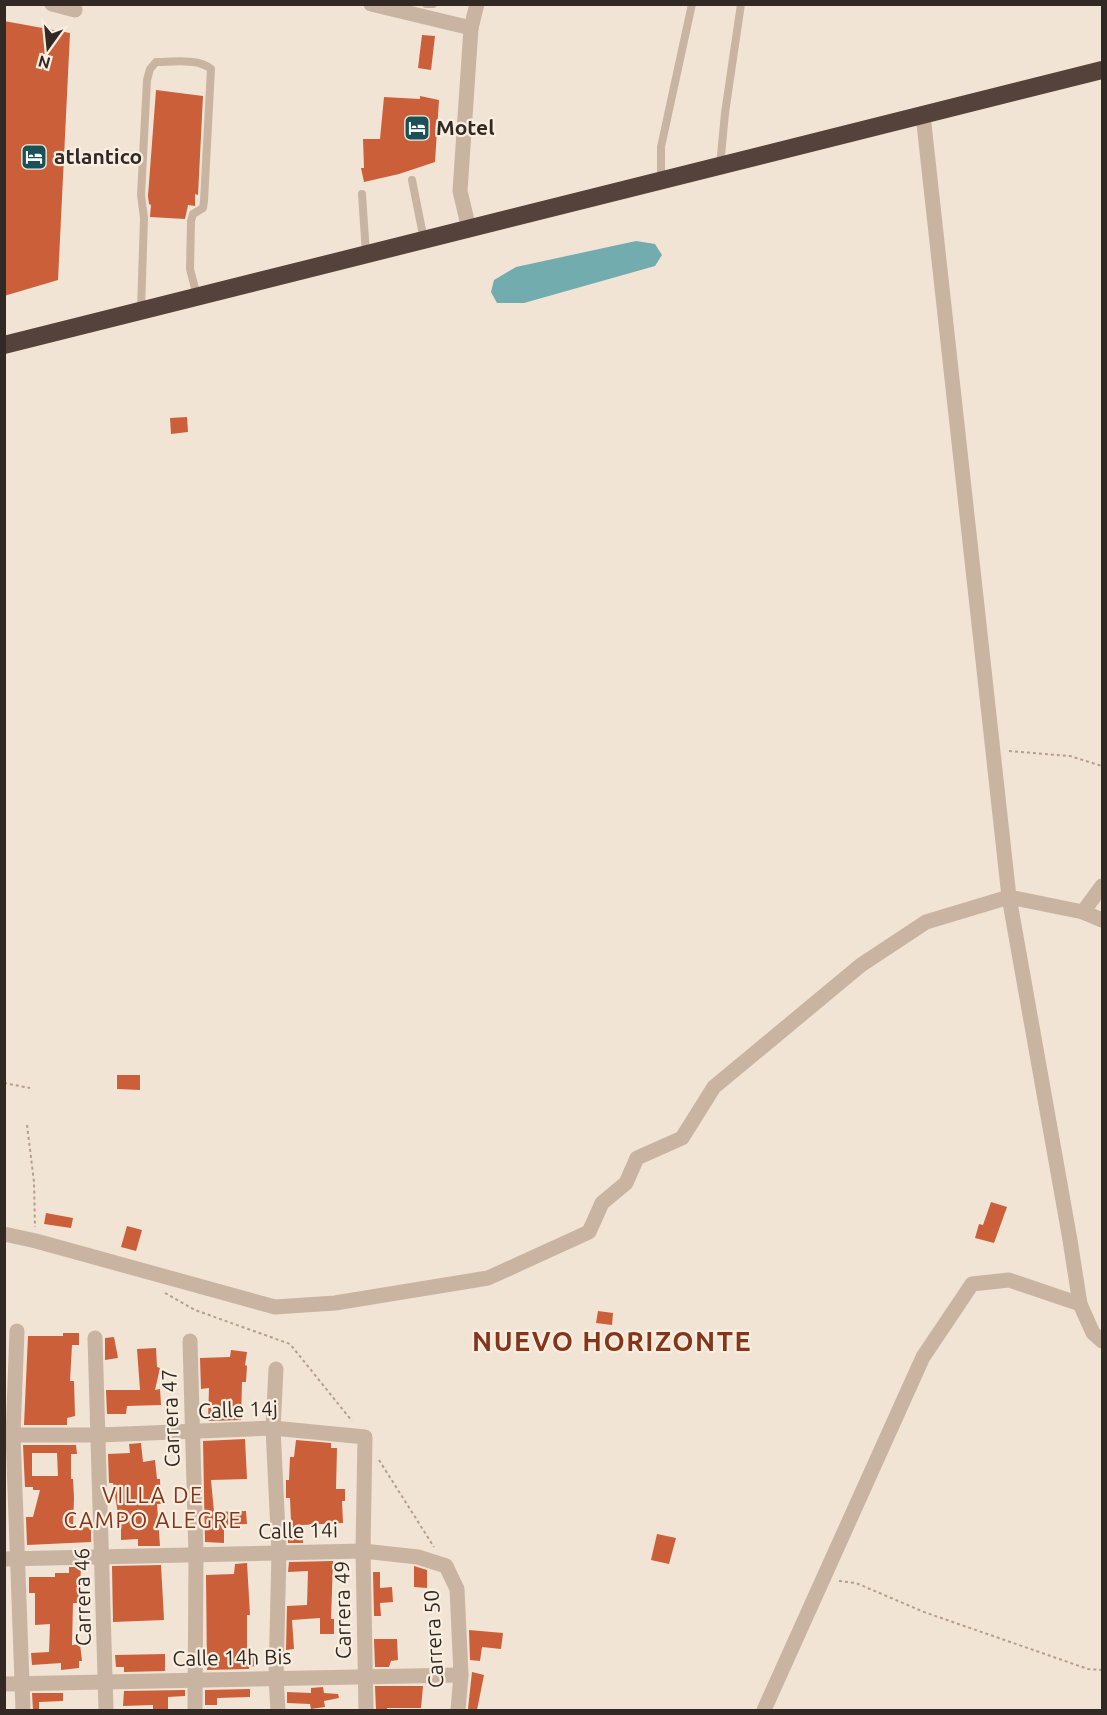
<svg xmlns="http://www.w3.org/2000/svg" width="1107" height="1715" font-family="Ubuntu,sans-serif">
	<rect width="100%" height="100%" fill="#f1e4d5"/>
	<path fill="#73acaf" d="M636,241L655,244L662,255L655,266L524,303H497L491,292L494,280L516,267Z"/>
	<g fill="#cb5f39" fill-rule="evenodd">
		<path d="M4,21L70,33L58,280L4,296Z"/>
		<path d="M422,35L435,36L431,70L418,68Z"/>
		<path d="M156,90L203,96L198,195L195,194V206L188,205L185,219L150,217L151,205L149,204L148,196Z"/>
		<path d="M420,96L439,100L435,162L399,174L364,182L361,168H364L363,139H380L384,97L420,99Z"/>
		<path d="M187,417L188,432L171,434L170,418Z"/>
		<path d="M117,1075H140V1090L117,1089Z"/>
		<path d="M991,1202L1007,1207L994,1243L975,1238L979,1224L983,1225Z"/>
		<path d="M46,1213L73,1218L71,1228L44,1224Z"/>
		<path d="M127,1226L142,1230L136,1251L121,1247Z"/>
		<path d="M598,1311L613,1313L612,1325L596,1323Z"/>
		<path d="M63,1333H79V1345H72L70,1381H74L75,1416L67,1418V1425H24L28,1336H63Z"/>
		<path d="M114,1337L118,1358L105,1360V1338Z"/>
		<path d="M156,1348L157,1367L160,1368L155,1390L160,1389L161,1405L127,1406L126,1414H107L106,1390H140L137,1349Z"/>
		<path d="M231,1350L247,1352L245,1365L247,1366L246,1382H242L241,1420L208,1421L209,1388L201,1389L200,1358L230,1357Z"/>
		<path d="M245,1439L247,1479L211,1480L214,1512L246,1511L247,1524L224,1525V1543L205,1542L203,1441Z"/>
		<path d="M296,1440L331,1443V1448H337L336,1489H345V1501H342L343,1523L302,1525L303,1543H288L287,1521H291L290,1498H286V1480H289L290,1457H294Z"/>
		<path d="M141,1443L143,1462L155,1460L157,1479H160L161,1504H157L160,1546H138V1539L121,1540V1528L117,1529L116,1514H118L113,1483H109L108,1454L130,1453L129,1444Z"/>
		<path d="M23,1445H76L77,1454H71V1479H73L74,1498L73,1528L91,1527V1542L27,1545L26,1517H33L40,1490H33V1487H25ZM32,1453H57L58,1476H32Z"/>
		<path d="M657,1534L676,1538L669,1564L651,1560Z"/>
		<path d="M333,1561L331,1619H334V1634H320V1618L292,1620L294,1649L286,1650L287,1606L307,1605L308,1571L288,1572L289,1562Z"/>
		<path d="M247,1563L250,1615H247V1654L253,1653L255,1666L249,1667V1669L207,1670L206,1575L234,1574L235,1564Z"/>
		<path d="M161,1565L164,1620L113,1622L112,1566Z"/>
		<path d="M414,1566L427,1570V1588L414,1587Z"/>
		<path d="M69,1567H81L79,1603H73L72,1645L80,1644L82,1661H79V1668L61,1670V1663L32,1665L31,1653L49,1652L50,1624L35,1625V1593H29V1577H55V1573H69Z"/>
		<path d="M373,1572H380V1588L392,1587L393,1602L380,1603L381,1616H374Z"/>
		<path d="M469,1630L503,1633L501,1649L482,1647L480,1661L470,1660Z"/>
		<path d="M374,1639H397L398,1660L391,1661L389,1667H375Z"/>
		<path d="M165,1654V1671L124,1672V1667H116L115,1655Z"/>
		<path d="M472,1672L484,1675L477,1710L468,1709Z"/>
		<path d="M375,1686H423L421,1708H387V1710H376Z"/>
		<path d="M323,1687L324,1693L338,1694L339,1698L324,1701L325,1707L311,1709L310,1704L287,1703V1692L311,1693V1688Z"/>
		<path d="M250,1689V1697L217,1698V1705H205V1690Z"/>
		<path d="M185,1690V1696L168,1697V1710H153V1705L123,1706L124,1691Z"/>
		<path d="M32,1693H63V1701L39,1702V1710H33Z"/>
	</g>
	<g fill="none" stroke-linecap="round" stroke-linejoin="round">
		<g stroke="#b59e8b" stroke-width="2" stroke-dasharray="3 3" stroke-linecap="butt">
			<path d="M1009,751L1070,756L1102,766"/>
			<path d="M4,1083L30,1088"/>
			<path d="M27,1125L34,1182L35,1227"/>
			<path d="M165,1293L195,1310L290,1344L352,1421"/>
			<path d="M379,1460L434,1547"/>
			<path d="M839,1581L856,1583L924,1612L1088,1669L1102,1670"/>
		</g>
		<g stroke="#c9b4a1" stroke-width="8">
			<path d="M426,4H433"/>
			<path d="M720,166L725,113L741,4"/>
			<path d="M412,180L424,240"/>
			<path d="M661,180V147L692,4"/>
			<path d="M362,194L366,254"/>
			<path d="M141,310L144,218L141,195L147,80L150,69L156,62C171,62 199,58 211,69L204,201L203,208L193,214L191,221L190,269L197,296"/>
		</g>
		<g stroke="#c9b4a1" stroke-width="15">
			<path d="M52,4L75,10"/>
			<path d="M371,4L471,28"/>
			<path d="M923,115L1009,897L1070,1240L1080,1304L1093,1333L1102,1341"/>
			<path d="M469,229L460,191L471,28L477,4"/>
			<path d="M1083,912L1102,886"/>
			<path d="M4,1234L36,1241L275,1307L335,1303L488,1278L589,1232L602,1203L626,1183L637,1158L682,1138L714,1087L861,965L926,922L1009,897L1083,912L1102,920"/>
			<path d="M17,1331L13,1435L23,1710"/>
			<path d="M95,1338L106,1710"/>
			<path d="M190,1341L196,1555L195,1710"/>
			<path d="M276,1369L273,1428L279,1552L276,1678L278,1710"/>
			<path d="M4,1435H99L273,1428L365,1437L363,1551L366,1710"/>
			<path d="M4,1559L363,1551L418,1557L446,1566L457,1589L461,1675L458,1710"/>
			<path d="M4,1684L461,1675"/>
			<path d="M764,1710L923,1357L972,1284L1009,1280L1080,1304"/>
		</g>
		<path stroke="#55433b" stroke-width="18" d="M4,345L1102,70"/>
	</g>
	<defs>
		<g id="hotel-square" transform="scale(1.35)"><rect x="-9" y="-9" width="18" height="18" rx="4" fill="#195156" stroke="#f9efe1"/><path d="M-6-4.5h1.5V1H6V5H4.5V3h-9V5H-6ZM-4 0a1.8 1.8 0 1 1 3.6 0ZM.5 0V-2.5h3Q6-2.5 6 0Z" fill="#fff"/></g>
	</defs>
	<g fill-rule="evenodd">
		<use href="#hotel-square" x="417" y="128"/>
		<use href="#hotel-square" x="34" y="157"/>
	</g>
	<g text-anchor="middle" stroke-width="4.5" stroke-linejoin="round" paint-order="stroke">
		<g font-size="21" font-weight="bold" fill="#332924" stroke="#f9efe1" text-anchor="start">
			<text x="436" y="135">Motel</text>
			<text x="54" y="164">atlantico</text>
		</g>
		<g font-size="21" fill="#332924" stroke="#f9efe1">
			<text transform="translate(238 1410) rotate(-2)" y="7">Calle 14j</text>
			<text transform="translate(171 1418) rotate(-92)" y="7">Carrera 47</text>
			<text transform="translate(298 1531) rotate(-1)" y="7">Calle 14i</text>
			<text transform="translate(83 1597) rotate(-91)" y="7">Carrera 46</text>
			<text transform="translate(343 1610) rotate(-91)" y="7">Carrera 49</text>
			<text transform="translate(434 1639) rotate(-93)" y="7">Carrera 50</text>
			<text transform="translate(232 1658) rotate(-1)" y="7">Calle 14h Bis</text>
		</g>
		<g font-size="22" letter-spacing="1.5" fill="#85351a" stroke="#f9efe1">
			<text x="153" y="1503">VILLA DE<tspan x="153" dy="25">CAMPO ALEGRE</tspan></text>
		</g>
		<g font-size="27" font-weight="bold" letter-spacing="1.5" fill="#85351a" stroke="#f9efe1">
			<text x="612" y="1351">NUEVO HORIZONTE</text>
		</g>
	</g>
	<rect width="1107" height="1715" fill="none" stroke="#332924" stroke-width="12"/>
	<g transform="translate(48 48) rotate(195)" stroke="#f9efe1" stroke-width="4.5" paint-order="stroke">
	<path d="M0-4.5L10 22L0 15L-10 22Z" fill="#332924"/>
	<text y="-9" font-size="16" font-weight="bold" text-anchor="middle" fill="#332924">N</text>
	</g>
</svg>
